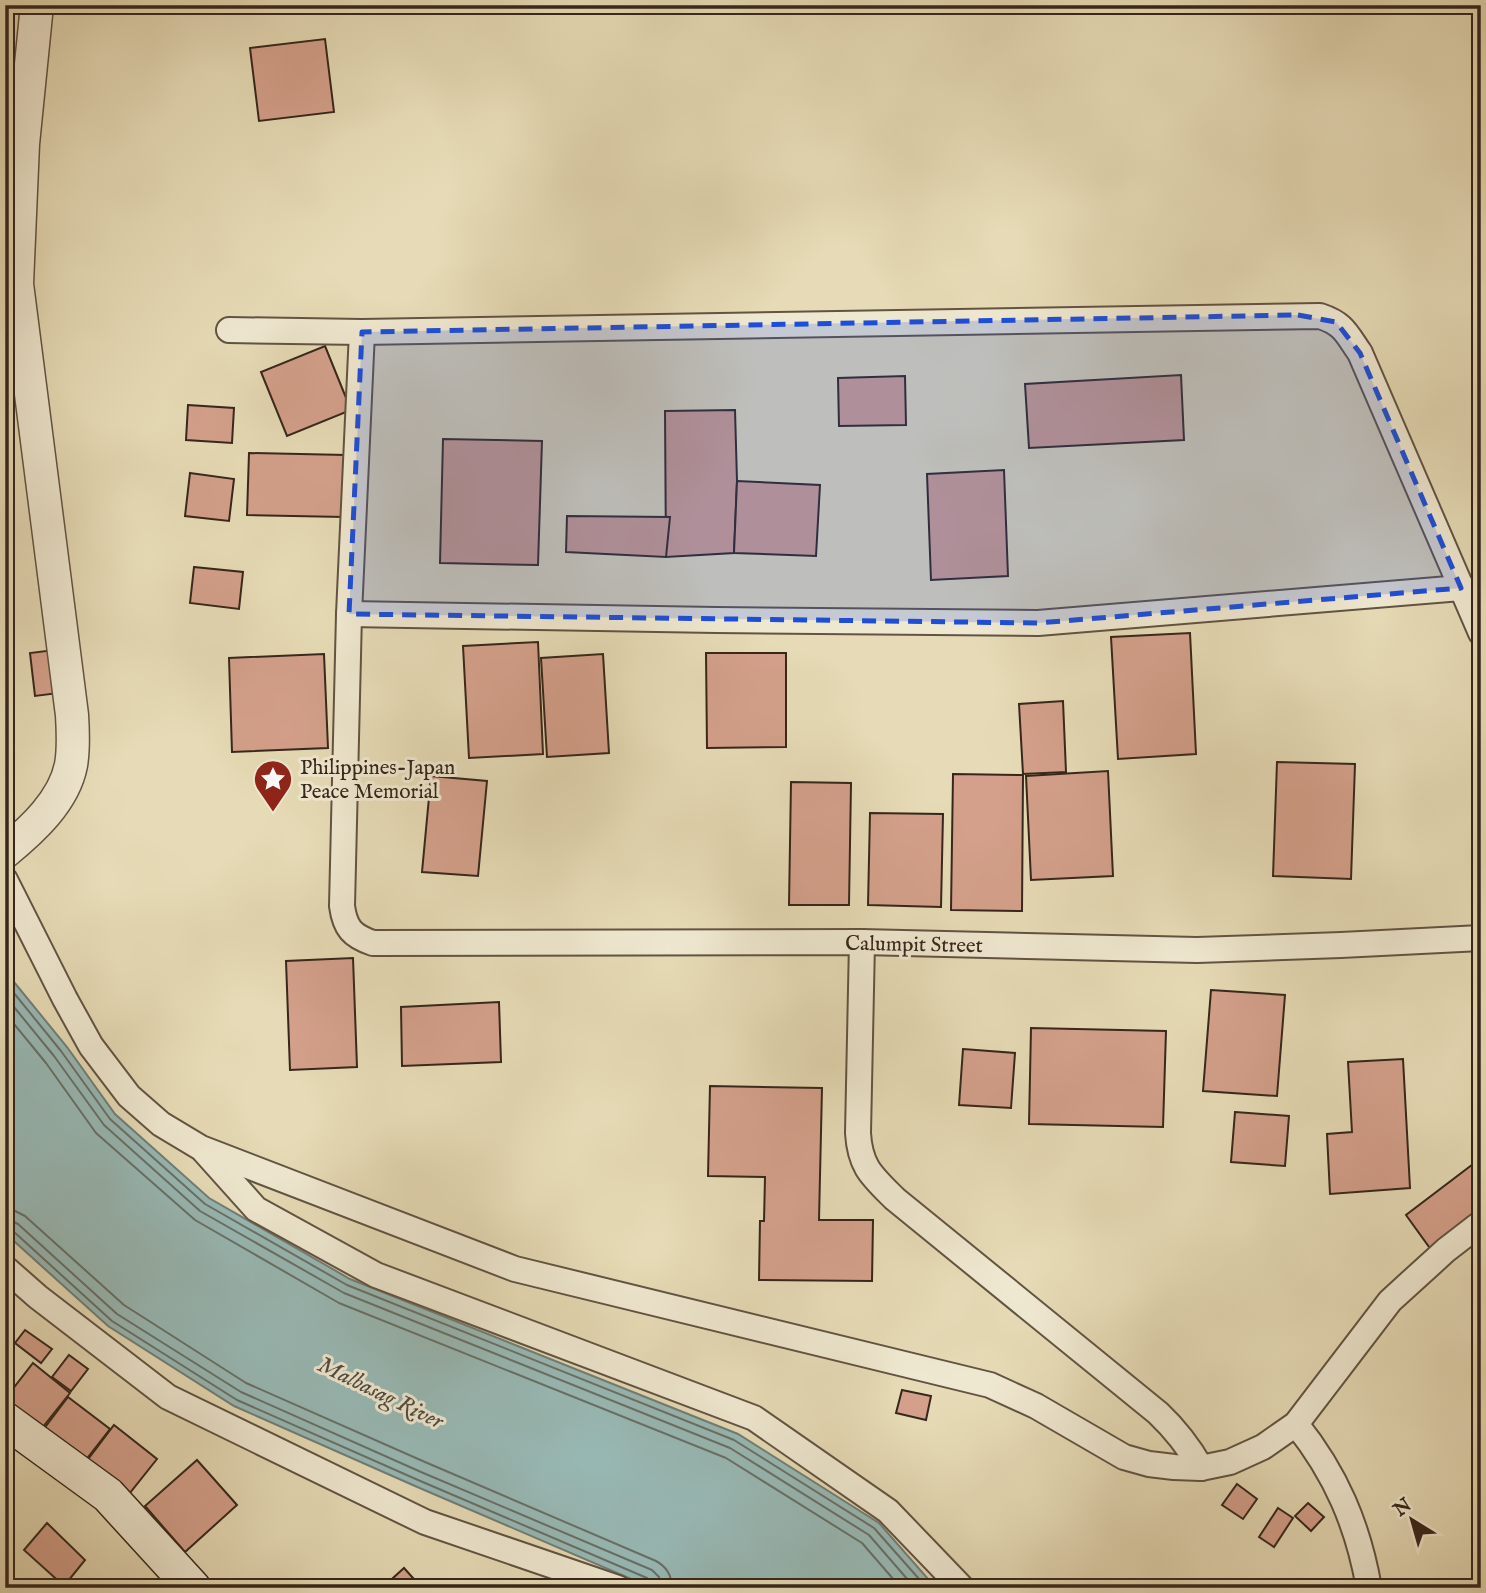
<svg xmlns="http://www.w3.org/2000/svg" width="1486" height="1593" font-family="'IM FELL English',serif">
	<rect width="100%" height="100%" fill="#e6dbb6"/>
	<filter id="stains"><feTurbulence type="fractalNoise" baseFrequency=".00286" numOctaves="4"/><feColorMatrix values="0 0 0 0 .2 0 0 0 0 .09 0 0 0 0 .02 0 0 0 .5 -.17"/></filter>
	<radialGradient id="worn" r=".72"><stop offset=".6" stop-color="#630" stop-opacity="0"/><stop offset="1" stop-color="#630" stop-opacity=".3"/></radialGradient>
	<path fill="#98b9b5" stroke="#717e77" stroke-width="2" d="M5,971L67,1047L115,1114L209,1198L350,1279L738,1434L879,1523L936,1588H652L415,1486L234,1406L108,1326L5,1233Z"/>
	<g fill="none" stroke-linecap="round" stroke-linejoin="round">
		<g stroke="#677068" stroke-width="2">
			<path d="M5,982L61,1051L110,1119L205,1204L347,1285L734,1440L874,1528L927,1588"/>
			<path d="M5,996L54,1056L104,1125L200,1211L344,1293L730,1448L869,1535L915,1588"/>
			<path d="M5,1013L46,1063L96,1133L195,1220L339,1303L726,1458L862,1543L901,1588"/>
			<path d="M5,1209L15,1211L25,1216L124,1305L246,1383L425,1462L656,1561C667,1567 672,1576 672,1588"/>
			<path d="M5,1220L12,1221L18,1224L117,1314L241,1392L421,1472L652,1570L659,1577L661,1588"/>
			<path d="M5,1229L13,1231L112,1321L237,1400L418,1480L647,1578L651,1582L652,1588"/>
		</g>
	</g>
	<g fill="#d4a08b" stroke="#36261b" stroke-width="2">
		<path d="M325,39L334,112L259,121L250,48Z"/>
		<path d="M325,346L351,410L287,436L261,372Z"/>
		<path d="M1181,375L1184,440L1029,448L1025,384Z"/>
		<path d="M905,376L906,425L839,426L838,378Z"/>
		<path d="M188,405L234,408L232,443L186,440Z"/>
		<path d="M735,410L737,481L734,553L666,557L665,411Z"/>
		<path d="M443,439L542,441L538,565L440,563Z"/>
		<path d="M249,453L346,455L344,517L247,515Z"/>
		<path d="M1004,470L1008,576L931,580L927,474Z"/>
		<path d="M190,473L234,479L229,521L185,516Z"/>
		<path d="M737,481L820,485L816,556L734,553Z"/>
		<path d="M567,516L670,517L666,557L566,552Z"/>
		<path d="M194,567L243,572L239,609L190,603Z"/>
		<path d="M1190,633L1196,754L1118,759L1111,637Z"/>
		<path d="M538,642L543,754L469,758L463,646Z"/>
		<path d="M54,650L59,693L35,696L30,653Z"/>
		<path d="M706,653H786V747L707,748Z"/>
		<path d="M324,654L328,748L232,752L229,658Z"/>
		<path d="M603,654L609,753L547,757L541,658Z"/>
		<path d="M1063,701L1066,772L1023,774L1019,704Z"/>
		<path d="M1277,762L1355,764L1351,879L1273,876Z"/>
		<path d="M1108,771L1113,876L1031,880L1026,776Z"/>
		<path d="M953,774L1023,775L1022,911L951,910Z"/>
		<path d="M431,776L487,781L478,876L422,872Z"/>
		<path d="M791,782L851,783L849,905H789Z"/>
		<path d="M870,813L943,814L941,907L868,905Z"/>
		<path d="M353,958L357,1067L290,1070L286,961Z"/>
		<path d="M1211,990L1285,995L1277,1096L1203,1091Z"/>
		<path d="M499,1002L501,1062L402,1066L401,1007Z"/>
		<path d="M1031,1028L1166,1031L1163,1127L1029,1124Z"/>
		<path d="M963,1049L1015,1053L1011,1108L959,1105Z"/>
		<path d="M1403,1059L1410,1188L1330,1194L1327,1134L1352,1132L1348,1062Z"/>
		<path d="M710,1086L822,1088L819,1220H873L872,1281L759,1280L760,1221H764L765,1177L708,1176Z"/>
		<path d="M1235,1112L1289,1116L1285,1166L1231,1162Z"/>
		<path d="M1481,1158V1214L1432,1251L1406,1215Z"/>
		<path d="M25,1330L52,1349L41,1363L15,1343Z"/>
		<path d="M69,1355L88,1369L71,1391L52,1377Z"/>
		<path d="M33,1363L70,1393L42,1428L5,1399Z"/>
		<path d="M902,1390L931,1396L926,1420L896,1413Z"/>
		<path d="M68,1397L110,1429L85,1461L43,1430Z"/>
		<path d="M114,1425L157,1459L129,1494L86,1462Z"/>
		<path d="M197,1460L237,1505L185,1552L145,1506Z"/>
		<path d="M1237,1484L1257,1499L1243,1519L1222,1505Z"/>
		<path d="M1308,1503L1324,1517L1311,1531L1295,1516Z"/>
		<path d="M1278,1508L1293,1518L1274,1547L1259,1537Z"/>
		<path d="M47,1523L85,1560L64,1586L24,1550Z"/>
		<path d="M404,1568L422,1588H382Z"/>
	</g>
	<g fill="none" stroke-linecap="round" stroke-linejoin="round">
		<g stroke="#625342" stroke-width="16">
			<path id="service" d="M1461,588L1481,581"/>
		</g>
		<g stroke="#625342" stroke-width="28">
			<g id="minor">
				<path d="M229,330L362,332L1320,316C1344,324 1346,333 1360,353L1481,633"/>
				<path d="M362,332L349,614L342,906C345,928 352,936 373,943L862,942L1197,950L1341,945L1481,938"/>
				<path d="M349,614L716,620L1038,623L1461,588"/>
				<path d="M5,880L65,999L91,1046L129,1096L161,1124L201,1148L515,1269L990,1385L1036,1406L1124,1457L1149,1464L1174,1467L1201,1468L1230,1462L1263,1447L1296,1424L1390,1301L1446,1250L1481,1223"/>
				<path d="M862,942L858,1133C860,1167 872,1176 895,1199L1158,1413C1176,1430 1189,1447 1201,1468"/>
				<path d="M204,1151L256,1209L376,1275L754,1418L888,1511L962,1588"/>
				<path d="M5,1268L38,1297L168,1397L425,1522L618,1588"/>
				<path d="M1296,1424C1336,1474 1358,1525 1369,1588"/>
			</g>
		</g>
		<g stroke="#625342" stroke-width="35">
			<path id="tertiary" d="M5,852C32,830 64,801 71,765C74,748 73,731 72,715L17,284L23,144L37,5"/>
		</g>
		<g stroke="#36261b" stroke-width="38">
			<path id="secondary" d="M5,1420L108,1495L193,1588"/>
		</g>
		<use href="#service" stroke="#efe8d0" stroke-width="12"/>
		<use href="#minor" stroke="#efe8d0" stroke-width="24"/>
		<use href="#tertiary" stroke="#efe8d0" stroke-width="32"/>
		<use href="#secondary" stroke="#efe8d0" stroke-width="35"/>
	</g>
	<path fill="#1d4ed8" fill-opacity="0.2" stroke="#1d4ed8" stroke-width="5" stroke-dasharray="14 9" stroke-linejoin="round" d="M1298,315L1336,322L1360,353L1461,588L1038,623L349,614L362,332Z"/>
	<defs>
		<g id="sight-pin" transform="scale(2.0125)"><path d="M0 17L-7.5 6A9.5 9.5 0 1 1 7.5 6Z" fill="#8f2418" stroke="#efe8d0"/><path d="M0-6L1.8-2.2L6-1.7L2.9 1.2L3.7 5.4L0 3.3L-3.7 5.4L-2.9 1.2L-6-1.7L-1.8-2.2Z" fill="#fff"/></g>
	</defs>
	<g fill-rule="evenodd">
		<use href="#sight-pin" x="273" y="779"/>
	</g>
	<g text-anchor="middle" stroke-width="6" stroke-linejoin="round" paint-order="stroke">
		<g font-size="21" fill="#36261b" stroke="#efe8d0" text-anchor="start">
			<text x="300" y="774">Philippines-Japan<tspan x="300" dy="24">Peace Memorial</tspan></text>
		</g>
		<g font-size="21" fill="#36261b" stroke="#efe8d0">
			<text transform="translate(914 944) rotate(1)" y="7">Calumpit Street</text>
		</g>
		<g font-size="23" font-style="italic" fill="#4e4b42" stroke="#efe8d0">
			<text transform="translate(381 1392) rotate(26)" y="8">Malbasag River</text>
		</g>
	</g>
	<rect width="1486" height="1593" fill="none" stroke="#e6dbb6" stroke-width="28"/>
	<rect x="7" y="7" width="1472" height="1579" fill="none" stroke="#36261b" stroke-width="3.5"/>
	<rect x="14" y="14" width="1458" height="1565" fill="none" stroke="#36261b" stroke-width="2"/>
	<g transform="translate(1412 1520) rotate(323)" stroke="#efe8d0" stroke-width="5" paint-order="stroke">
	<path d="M0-5L12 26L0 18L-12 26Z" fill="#36261b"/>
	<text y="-10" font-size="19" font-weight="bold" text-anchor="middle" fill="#36261b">N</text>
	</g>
	<rect width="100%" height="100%" filter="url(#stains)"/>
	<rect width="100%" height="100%" fill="url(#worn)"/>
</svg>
